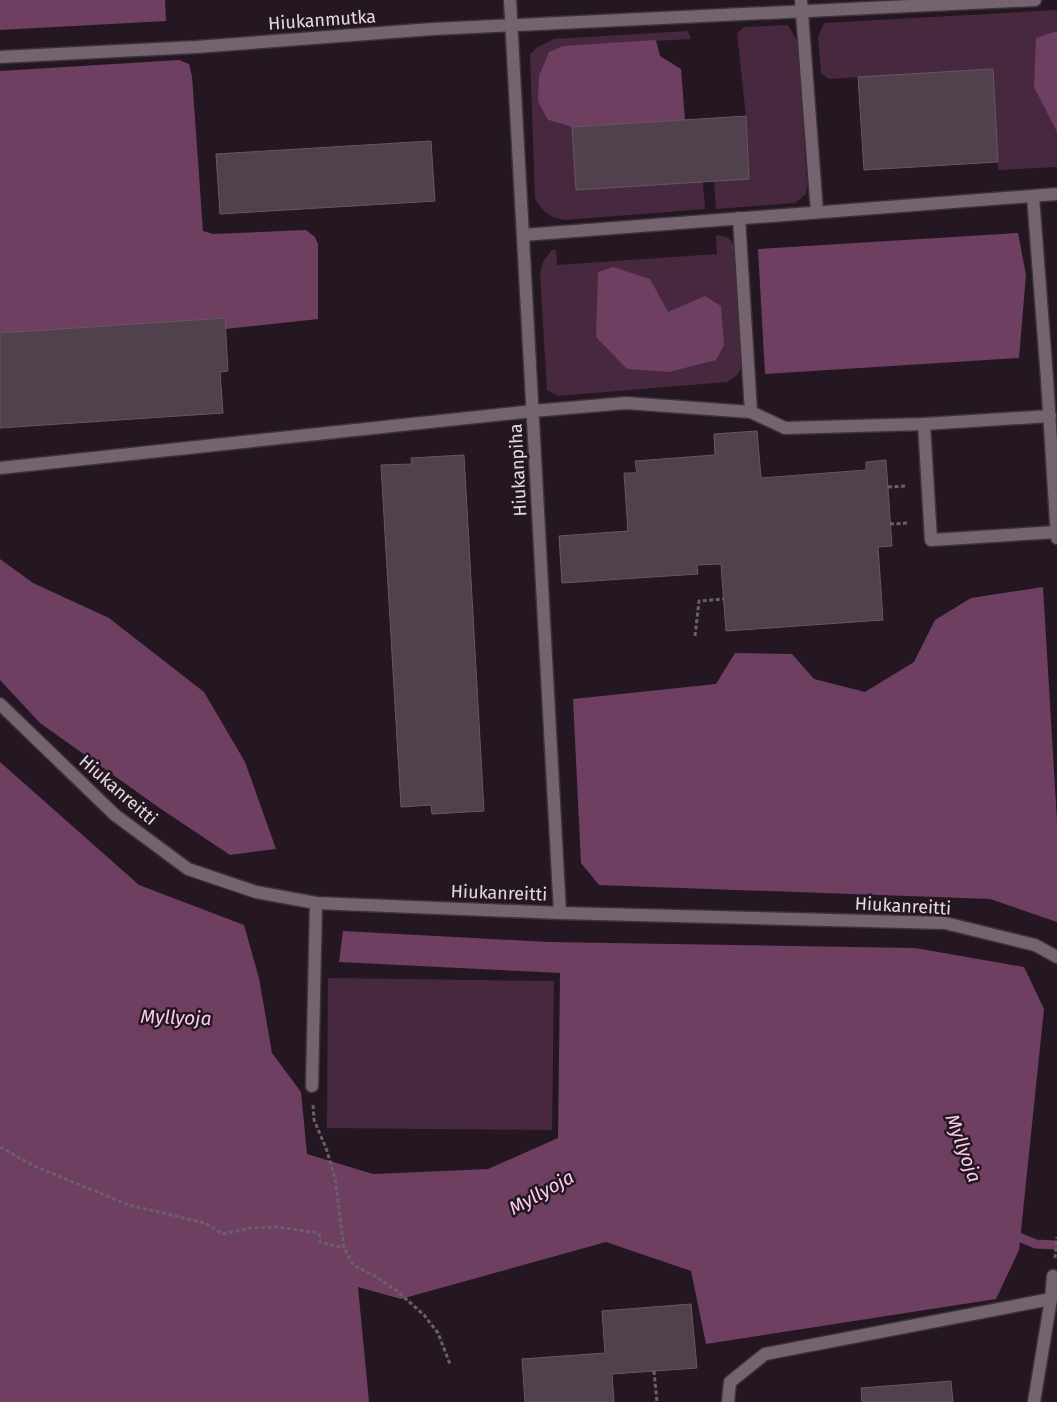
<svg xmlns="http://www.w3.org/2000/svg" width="1057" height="1402" font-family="'Fira Sans',sans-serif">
	<rect width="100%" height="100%" fill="#251721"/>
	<g fill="#48283f">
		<path d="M1057,10V167L998,170L993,69L829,79L821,73L818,37L824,23Z"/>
		<path d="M788,25L797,41L807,184L806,194L795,203L716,209L714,181L749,178L746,116L737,33L744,27Z"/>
		<path d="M688,31L691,39L562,46L549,52L548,120L572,127L703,182L705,209L565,220C548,217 543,212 535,198L530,54L538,47L554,39Z"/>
		<path d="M716,235C733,237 733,242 736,257L742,360C741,372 737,377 727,382L558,396L547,390L540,274L543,262L552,250H556L557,265L717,254Z"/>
		<path d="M328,978L554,981L552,1130L327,1128Z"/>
	</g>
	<g fill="#6e3f61">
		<path d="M0,0H165L166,21L0,30Z"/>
		<path d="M1057,31V132L1034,87L1036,38Z"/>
		<path d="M656,40L660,56L681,69L685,120L572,127L548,120L538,101L539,76L549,52L562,46Z"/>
		<path d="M179,60L189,64L192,76L203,231L213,234L306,230L315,237L318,244V319L225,329L0,333V71Z"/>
		<path d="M1018,233L1026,275L1019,358L765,374L758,249Z"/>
		<path d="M613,267L650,279L668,312L705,296L721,306L724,345L716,360L669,372L627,369L596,337L598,272Z"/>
		<path d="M0,559L33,583L109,618L204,692L245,762L276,849L230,855L161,809L40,723L0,680Z"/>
		<path d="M1043,587L1057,820V922L990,899L599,885L581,863L573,699L716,684L735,653L792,654L814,679L865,692L914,662L935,620L971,598Z"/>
		<path d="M0,762L139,885L244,925L259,978L272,1053L301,1092L307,1154L373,1174L488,1169L558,1138L560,973L339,962L343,931L549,942L915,948L1024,967L1044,1009L1019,1250L996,1299L706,1344L691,1271L606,1242L401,1299L358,1287L369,1402H0Z"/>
	</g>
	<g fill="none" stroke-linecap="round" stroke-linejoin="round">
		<path stroke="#6d3e60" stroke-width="9" d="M0,935L8,941L33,994L103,1032L186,1031L237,1037L255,1052L277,1139L293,1190L362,1216L513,1229L608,1173L757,1102L850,1078L891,1090L933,1109L962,1183L968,1216L1036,1244L1057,1245"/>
	</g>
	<g fill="#51414c" stroke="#675762">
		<path d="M993,69L998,162L864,170L858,77Z"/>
		<path d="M746,116L749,179L576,190L572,127Z"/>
		<path d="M431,141L435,201L220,214L216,154Z"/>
		<path d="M225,318L228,371L220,372L223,413L0,428V333Z"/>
		<path d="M757,431L761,478L866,470V462L886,460L892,546L878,547L883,620L726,631L721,564L697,565L698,574L562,583L559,536L628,531L624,473H637L635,461L715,455L714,434Z"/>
		<path d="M464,455L484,811L432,814L431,805L401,807L381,465L412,464L411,458Z"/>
		<path d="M691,1304L697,1368L612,1374L614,1402H525L522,1359L605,1353L602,1311Z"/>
		<path d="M951,1381L953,1402H862L861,1388Z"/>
	</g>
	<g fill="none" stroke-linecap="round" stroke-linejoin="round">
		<g stroke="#3c3339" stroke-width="15">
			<g id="minor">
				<path d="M510,0L560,913"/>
				<path d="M801,0L817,212"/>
				<path d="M0,57L196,47L433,29L1035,0"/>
				<path d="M1033,196L1047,379L1057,538"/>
				<path d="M739,218L751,412"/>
				<path d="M523,235L1057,194"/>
				<path d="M924,424L931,540L1057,532"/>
				<path d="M0,468L533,411L626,403L751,412L785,428L924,424L1050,416"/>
				<path d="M0,704L115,815L188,869L256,892L316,903L560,913L945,923L1035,945L1057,957"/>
				<path d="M312,1086L316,903"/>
				<path d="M728,1402L730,1382L765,1354L1051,1299"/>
				<path d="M1034,1402L1051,1299L1053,1276"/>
			</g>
		</g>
		<g stroke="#6b5f68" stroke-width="3" stroke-dasharray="4 2.5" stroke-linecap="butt">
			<path d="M888,487L907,486"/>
			<path d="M890,524L909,523"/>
			<path d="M695,636L699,601L724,599"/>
			<path d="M313,1105L314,1120L326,1148L335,1178L344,1248L353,1265L375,1276L397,1291L424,1315L438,1333L450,1364"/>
			<path d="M0,1147L34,1166L129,1205L205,1223L223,1234L251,1228L278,1227L319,1233L320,1242L344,1248"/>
			<path d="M1055,1258L1057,1237"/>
			<path d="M654,1371L657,1402"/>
		</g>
		<use href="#minor" stroke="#756470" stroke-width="12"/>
	</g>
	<g text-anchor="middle" stroke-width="5" stroke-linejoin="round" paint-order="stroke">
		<g font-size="18" fill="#e3d9e0" stroke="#251721">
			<text transform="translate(322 20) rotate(-4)" y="6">Hiukanmutka</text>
			<text transform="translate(518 470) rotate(-93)" y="6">Hiukanpiha</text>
			<text transform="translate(118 790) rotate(41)" y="6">Hiukanreitti</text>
			<text transform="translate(499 893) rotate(2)" y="6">Hiukanreitti</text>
			<text transform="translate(903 906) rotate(3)" y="6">Hiukanreitti</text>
		</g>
		<g font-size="19" font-style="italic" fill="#fcceee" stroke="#251721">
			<text transform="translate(176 1017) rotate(2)" y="7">Myllyoja</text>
			<text transform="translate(964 1148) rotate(70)" y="7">Myllyoja</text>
			<text transform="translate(541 1192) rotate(-29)" y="7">Myllyoja</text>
		</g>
	</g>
</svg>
